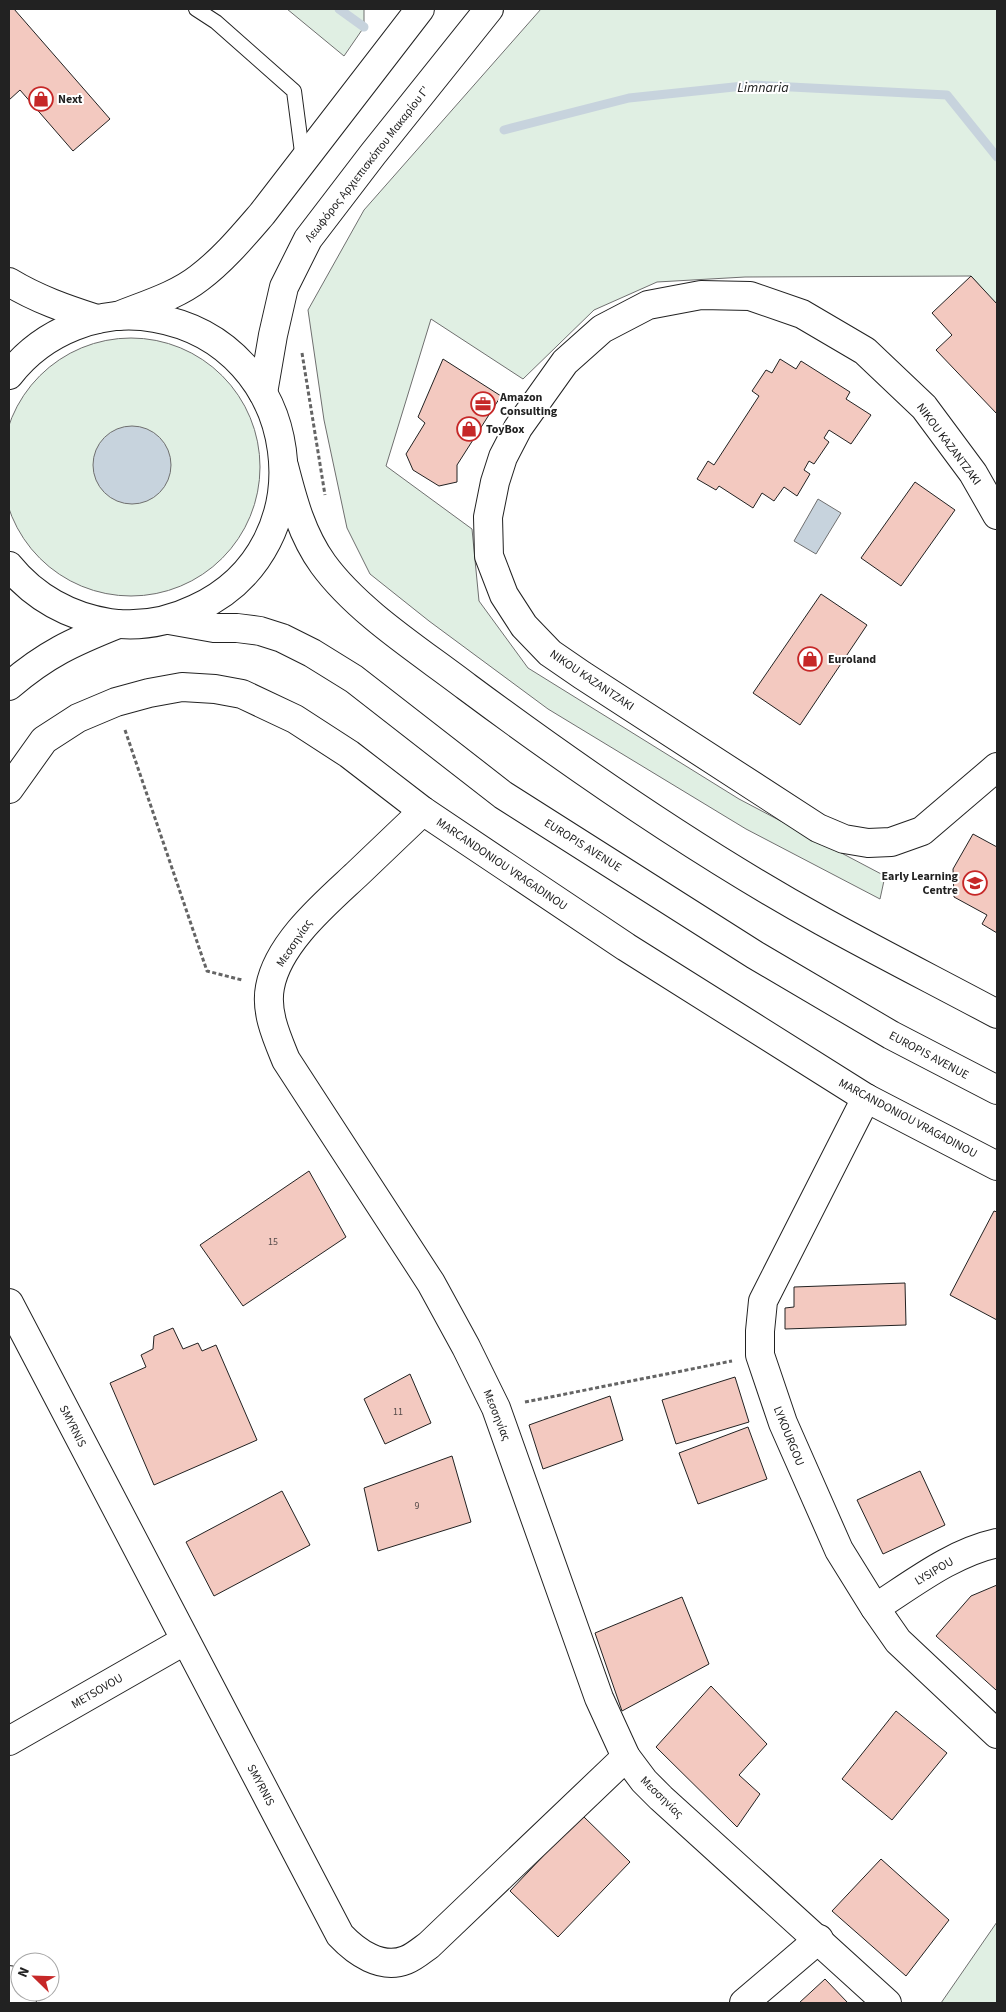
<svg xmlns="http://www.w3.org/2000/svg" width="1006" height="2012" font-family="'Source Sans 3',sans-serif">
	<rect width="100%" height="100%" fill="#fff"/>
	<g fill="#e0efe3" stroke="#6f6f6f">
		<path d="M287,9H364V27L344,56Z"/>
		<path d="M541,9H997V305L971,276L745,277L657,282L594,310L523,379L431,319L386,466L472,529L479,601L528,668L739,799L885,876L880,899L746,829L548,709L429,621L370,574L347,528L324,420L308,310L364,210Z"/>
		<circle cx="131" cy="467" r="129"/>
		<path d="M997,1922V2003H941Z"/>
	</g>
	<g fill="#c7d3dd" stroke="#6f6f6f">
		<circle cx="132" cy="465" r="39"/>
		<path d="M818,499L841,513L816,554L794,541Z"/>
	</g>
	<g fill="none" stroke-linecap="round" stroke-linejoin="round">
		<g stroke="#c7d3dd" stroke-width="9">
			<path d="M339,9L364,27"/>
			<path d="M504,130L629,98L753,85L947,95L997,157"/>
		</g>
	</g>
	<g fill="#f3c9c0" stroke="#222">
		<path d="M9,9H14L110,119L73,151L20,90L9,100Z"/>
		<path d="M971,276L997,304V414L936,350L952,335L932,313Z"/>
		<path d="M443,359L501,396L457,465V482L439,486L413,470L406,454L425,423L418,417Z"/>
		<path d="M780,359L796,369L801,361L850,392L846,399L871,415L851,444L829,430L824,438L829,442L814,464L809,461L804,470L810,474L797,496L784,487L774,501L762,493L753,508L719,486L716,490L697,479L708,461L714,465L759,396L752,391L766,370L772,373Z"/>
		<path d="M915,482L955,510L901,586L861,558Z"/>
		<path d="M821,594L867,625L800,725L753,693Z"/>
		<path d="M973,834L997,847V933L982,924L987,915L954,897L953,869Z"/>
		<path d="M309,1171L346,1237L243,1306L200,1245Z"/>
		<path d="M994,1211L997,1212V1320L950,1295Z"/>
		<path d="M905,1283L906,1325L785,1329V1308L794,1307V1287Z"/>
		<path d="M173,1328L183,1349L198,1343L202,1351L216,1345L257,1440L154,1485L110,1383L146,1367L141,1355L153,1349L154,1336Z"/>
		<path d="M410,1374L431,1423L385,1444L364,1399Z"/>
		<path d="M735,1377L749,1422L676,1444L662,1400Z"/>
		<path d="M610,1396L623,1440L543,1469L529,1425Z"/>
		<path d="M748,1427L767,1479L698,1504L679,1453Z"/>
		<path d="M452,1456L471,1522L378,1551L364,1488Z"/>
		<path d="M920,1471L945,1525L883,1554L857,1500Z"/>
		<path d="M282,1491L310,1545L214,1596L186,1542Z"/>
		<path d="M997,1585V1689L996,1690L936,1636L971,1596Z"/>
		<path d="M682,1597L709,1664L622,1711L595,1633Z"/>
		<path d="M711,1686L767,1744L739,1775L760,1794L737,1827L656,1747Z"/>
		<path d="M896,1711L947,1753L892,1820L842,1779Z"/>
		<path d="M582,1815L630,1862L558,1937L510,1891Z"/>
		<path d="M881,1859L949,1920L906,1976L832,1911Z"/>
		<path d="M825,1979L848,2003H799Z"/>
	</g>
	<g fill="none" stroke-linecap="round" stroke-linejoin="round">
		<g stroke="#222" stroke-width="16">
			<path id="service" d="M196,9L216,22L294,91L303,160"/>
		</g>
		<g stroke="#222" stroke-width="30">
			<g id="minor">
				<path d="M997,515L973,473L924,407L865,351L802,314L750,296L701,295L648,305L602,329L565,362L518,428L503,457L495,482L488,517L489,556L504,595L524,626L550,653L582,675L818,828L844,839L868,843L891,842L922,831L997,767"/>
				<path d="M9,789L44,740L78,718L116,702L149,693L182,687L215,689L242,694L295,719L349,754L423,811L626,947L866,1098L997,1166"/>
				<path d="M423,811C401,832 379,853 357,874C326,903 278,943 270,987C265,1012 277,1038 286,1060L431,1283L466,1347L496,1408L599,1698L626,1757L644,1781L661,1798L887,2003"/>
				<path d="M866,1098L763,1301L760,1331V1355L783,1423L839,1550L875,1608L898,1641L997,1734"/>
				<path d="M9,1303L340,1935C356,1952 381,1970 406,1960C414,1957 422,1950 429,1945L626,1757"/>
				<path d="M875,1608C914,1583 952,1553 997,1543"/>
				<path d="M9,1741L184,1641"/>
				<path d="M9,1980L22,2003"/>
				<path d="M744,2003L819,1939"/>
			</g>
		</g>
		<g stroke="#222" stroke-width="30">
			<g id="primary">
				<path d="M118,316C145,305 176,296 199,278C223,260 243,236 262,214L420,9"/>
				<path d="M263,393L273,335L284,287L308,239L373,154L489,9"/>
				<path d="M9,686C46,654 73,642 118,624"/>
			</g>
		</g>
		<g stroke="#222" stroke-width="30">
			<g id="trunk">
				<path d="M9,282C37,299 66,309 97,319"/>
				<path d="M9,375C43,331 100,308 155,318C304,344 331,547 195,609C168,622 139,627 110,623C70,617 34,597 9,566"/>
				<path d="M284,466C293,501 302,535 323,564C358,612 420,651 467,687C580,771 699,853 822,921C880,953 939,983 997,1014"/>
				<path d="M169,620L214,628H237L260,631L282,638L312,653L354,679L503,795L755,955L891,1035L997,1090"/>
			</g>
		</g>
		<g stroke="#646464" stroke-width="3" stroke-dasharray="4 2.5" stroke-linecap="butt">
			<path d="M302,353L325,495"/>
			<path d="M125,730L207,971L242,980"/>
			<path d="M525,1402L732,1361"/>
		</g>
		<use href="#service" stroke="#fff" stroke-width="14"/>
		<use href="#minor" stroke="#fff" stroke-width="28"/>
		<use href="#primary" stroke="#fff" stroke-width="28"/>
		<use href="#trunk" stroke="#fff" stroke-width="28"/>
	</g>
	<defs>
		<g id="shop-ring" transform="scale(1.25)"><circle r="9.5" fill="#fff" stroke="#c62828" stroke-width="1.5"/><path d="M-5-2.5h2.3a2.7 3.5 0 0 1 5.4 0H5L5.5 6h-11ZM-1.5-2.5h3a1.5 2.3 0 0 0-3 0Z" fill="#c62828"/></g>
		<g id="office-ring" transform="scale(1.25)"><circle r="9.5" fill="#fff" stroke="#c62828" stroke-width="1.5"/><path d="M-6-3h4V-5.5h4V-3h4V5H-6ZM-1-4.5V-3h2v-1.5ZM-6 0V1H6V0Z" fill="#c62828"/></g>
		<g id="school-ring" transform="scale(1.25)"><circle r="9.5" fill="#fff" stroke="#c62828" stroke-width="1.5"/><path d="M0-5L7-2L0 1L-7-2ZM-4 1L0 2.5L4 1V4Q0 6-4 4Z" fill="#c62828"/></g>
	</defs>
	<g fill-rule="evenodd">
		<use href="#shop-ring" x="41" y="99"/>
		<use href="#office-ring" x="483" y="404"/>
		<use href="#shop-ring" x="469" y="429"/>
		<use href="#shop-ring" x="810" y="659"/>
		<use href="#school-ring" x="975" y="883"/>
	</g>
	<g text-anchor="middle" stroke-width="4" stroke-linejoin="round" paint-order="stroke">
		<g font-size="10" fill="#564c4a">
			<text x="273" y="1245">15</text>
			<text x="398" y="1415">11</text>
			<text x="417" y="1509">9</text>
		</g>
		<g font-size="12" font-weight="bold" fill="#222" stroke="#fff" text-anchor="start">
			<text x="58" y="103">Next</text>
			<text x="500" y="401">Amazon<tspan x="500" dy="14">Consulting</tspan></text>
			<text x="486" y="433">ToyBox</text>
			<text x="828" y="663">Euroland</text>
			<text x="958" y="880" text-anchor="end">Early Learning<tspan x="958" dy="14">Centre</tspan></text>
		</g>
		<g font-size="12" fill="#222" stroke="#fff">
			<text transform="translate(367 164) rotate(-52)" y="4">Λεωφόρος Αρχιεπισκόπου Μακαρίου Γ'</text>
			<text transform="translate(949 444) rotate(53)" y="4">NIKOU KAZANTZAKI</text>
			<text transform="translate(592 680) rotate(34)" y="4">NIKOU KAZANTZAKI</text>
			<text transform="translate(583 845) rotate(32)" y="4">EUROPIS AVENUE</text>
			<text transform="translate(502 864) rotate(34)" y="4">MARCANDONIOU VRAGADINOU</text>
			<text transform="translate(294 943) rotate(-56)" y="4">Μεσσηνίας</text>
			<text transform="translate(929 1055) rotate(28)" y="4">EUROPIS AVENUE</text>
			<text transform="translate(908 1118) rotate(28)" y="4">MARCANDONIOU VRAGADINOU</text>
			<text transform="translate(497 1415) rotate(68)" y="4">Μεσσηνίας</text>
			<text transform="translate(73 1426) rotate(63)" y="4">SMYRNIS</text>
			<text transform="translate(789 1436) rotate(68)" y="4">LYKOURGOU</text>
			<text transform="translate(934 1571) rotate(-31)" y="4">LYSIPOU</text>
			<text transform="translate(97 1691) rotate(-30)" y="4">METSOVOU</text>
			<text transform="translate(261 1785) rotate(62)" y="4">SMYRNIS</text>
			<text transform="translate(662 1797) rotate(44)" y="4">Μεσσηνίας</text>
		</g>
		<g font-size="14" font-style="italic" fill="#222" stroke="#fff">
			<text x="763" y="92">Limnaria</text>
		</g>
	</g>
	<rect width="1006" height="2012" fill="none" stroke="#222222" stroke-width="20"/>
	<g transform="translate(35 1977) rotate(293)"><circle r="24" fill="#ffffff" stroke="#a7a7a7"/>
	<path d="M0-4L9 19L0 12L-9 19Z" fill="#c62828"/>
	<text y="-8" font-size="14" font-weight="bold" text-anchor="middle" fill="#222222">N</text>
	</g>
</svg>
